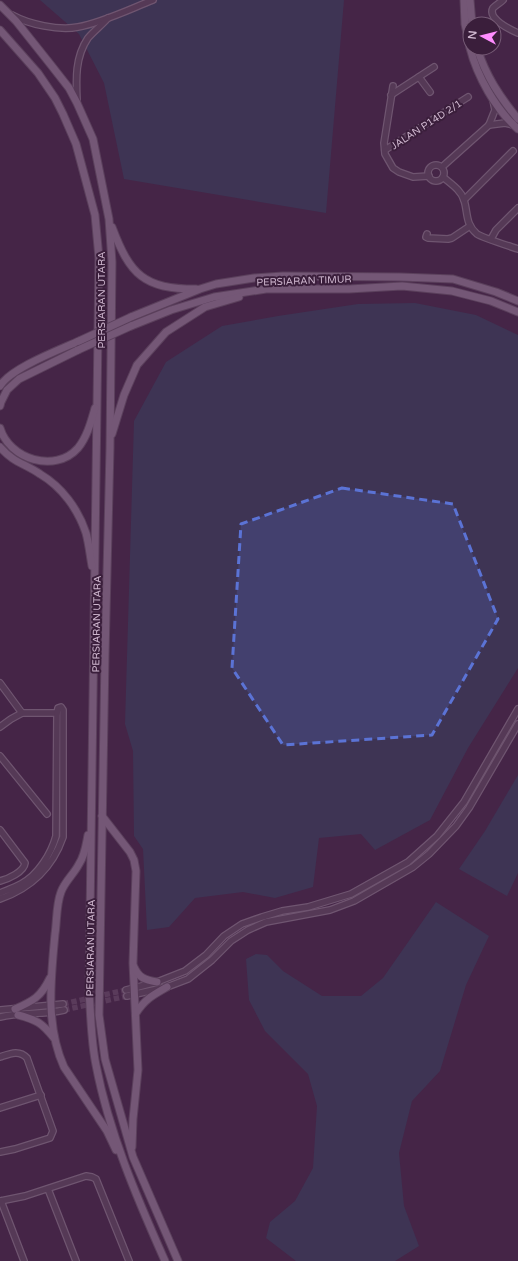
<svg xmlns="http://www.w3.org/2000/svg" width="518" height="1261" font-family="'Varela Round',sans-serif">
	<rect width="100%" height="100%" fill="#452547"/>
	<g fill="#3e3454">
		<path d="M40,0H344L326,213L124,179L104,83L79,34Z"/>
		<path d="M415,303L476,315L518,335V668L468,748L430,820L375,850L361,834L319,838L313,887L275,898L243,892L195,898L169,927L147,930L143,849L134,836L133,751L125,724L134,421L166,362L222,326L278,316L358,304Z"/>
		<path d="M518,775V873L507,896L459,869L485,831Z"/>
		<path d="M436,902L489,936L466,985L440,1071L412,1101L399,1153L404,1206L419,1246L395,1261H296L266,1238L270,1222L295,1201L313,1168L317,1106L308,1074L265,1031L249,1000L246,959L256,954L267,955L283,971L322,996H361L383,978Z"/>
	</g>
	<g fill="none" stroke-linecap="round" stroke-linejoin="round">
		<g stroke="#5a3b5b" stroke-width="5.5" stroke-dasharray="5.5 3" stroke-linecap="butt">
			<path d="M63,1004L126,990"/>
			<path d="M64,1010L127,996"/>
		</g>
		<g stroke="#6f5570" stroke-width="8">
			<g id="minor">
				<path d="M503,0C500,3 496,5 493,8C487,19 511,30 518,33"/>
				<path d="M12,15C28,24 59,31 78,27C101,23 130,9 153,0"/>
				<path d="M419,77L430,92"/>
				<path d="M393,86L384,143L385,154L393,168L399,172L413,177L429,176"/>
				<path d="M391,95L434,67"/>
				<path d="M77,101C76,79 75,57 88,38C94,31 102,25 108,18"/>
				<path d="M489,125L505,123L513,125"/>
				<path d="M385,150L468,97"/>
				<circle cx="436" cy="173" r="8"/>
				<path d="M442,167L489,125L495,110L493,100"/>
				<path d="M443,177C451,184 461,190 464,200C468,212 465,224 477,234C483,238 509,246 518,249"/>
				<path d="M464,200L513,151"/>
				<path d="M427,234L426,237L428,238L448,239L452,238L470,226"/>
				<path d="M491,239L496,230L518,208"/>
				<path d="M0,683L22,713"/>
				<path d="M0,727L11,719L22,713H57"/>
				<path d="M0,756L47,814"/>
				<path d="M0,830L25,863C24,872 8,879 0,881"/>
				<path d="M0,893C7,890 14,888 21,884C38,875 51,854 56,836L57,713L58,708L61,707L63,710V837C52,869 31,888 0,899"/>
				<path d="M126,990L157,982L185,971L206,955L224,936L242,924L262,917L282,911L308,907L351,894L408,862L437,836L464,802L518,709"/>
				<path d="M127,996L167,987L188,979L212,960L231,941L248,930L266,922L330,910L354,901L413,867L429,854L456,826L469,808L518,724"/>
				<path d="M0,1010L63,1004"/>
				<path d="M0,1017C21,1012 43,1015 64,1010"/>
				<path d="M0,1057C9,1054 19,1049 27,1058L53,1131L50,1138L15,1149L0,1152"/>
				<path d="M0,1108L41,1095"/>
				<path d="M48,1189L76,1261"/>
				<path d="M0,1201L25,1196L86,1176L92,1177L96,1179L129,1261"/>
				<path d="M1,1201L24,1261"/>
			</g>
		</g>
		<g stroke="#5b405c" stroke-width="9">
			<g id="major">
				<path d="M464,0L465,24L470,47"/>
				<path d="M470,0L472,24"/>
				<path d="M0,5L16,21L51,65L69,88L77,103L93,139L109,219L112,262L110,448L105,656L99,1015L105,1059L133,1157L178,1261"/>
				<path d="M0,30L38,73L55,98L63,114L76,144L95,215L99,258L89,992C91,1016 91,1041 96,1065C109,1133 137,1198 165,1261"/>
				<path d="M470,48C477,76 496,110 518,129"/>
				<path d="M477,48C486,76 499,96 518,119"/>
				<path d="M112,227C130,275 144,289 196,289"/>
				<path d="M131,317L200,289L216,284L254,278L283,276L400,277L453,279L496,292L518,301"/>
				<path d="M131,326L171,310L214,297L266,289H349L402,286L452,291L491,301L518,312"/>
				<path d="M0,386C11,368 59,350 79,341"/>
				<path d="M0,406L1,402L7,390L19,379L78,350"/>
				<path d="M0,428C9,459 55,474 78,448C87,437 91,422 95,408"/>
				<path d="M112,434L124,395L137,365L166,332L205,307L239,297"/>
				<path d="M0,447C14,463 24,463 40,474C62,487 78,509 86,533C89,544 90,555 92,566"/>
				<path d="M102,816L130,852L134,860L136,871L133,963L138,1070L133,1119L132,1147"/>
				<path d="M88,835C86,845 85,855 79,864C74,874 65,881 61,892C56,905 57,921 55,934C51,978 45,1025 64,1067L107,1131L116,1150"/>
				<path d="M134,967C139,978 145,980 157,982"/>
				<path d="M15,1009C33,1001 41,997 50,978"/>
				<path d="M136,1013C145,999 153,995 167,987"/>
				<path d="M18,1015C37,1020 42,1023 54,1038"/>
			</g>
		</g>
		<use href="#minor" stroke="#553956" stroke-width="5.5"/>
		<use href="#major" stroke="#745776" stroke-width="7"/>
		<g stroke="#5b405c" stroke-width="9" stroke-linecap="butt">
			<g id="major-bridge">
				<path d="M79,341L131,317"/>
				<path d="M78,350L131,326"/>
			</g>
		</g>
		<use href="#major-bridge" stroke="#745776" stroke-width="7"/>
	</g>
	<path fill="#5b73d5" fill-opacity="0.2" stroke="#5b73d5" stroke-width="3" stroke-dasharray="8 5" stroke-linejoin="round" d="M342,488L453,504L498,619L432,735L283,745L232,668L241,524Z"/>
	<g text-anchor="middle" stroke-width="4" stroke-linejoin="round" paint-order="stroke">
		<g font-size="10" fill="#cfb7cf" stroke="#3a1e3b">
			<text transform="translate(426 124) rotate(-33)" y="4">JALAN P14D 2/1</text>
			<text transform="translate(304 280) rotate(-2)" y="4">PERSIARAN TIMUR</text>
			<text transform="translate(101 300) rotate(-90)" y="4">PERSIARAN UTARA</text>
			<text transform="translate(96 624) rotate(-89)" y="4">PERSIARAN UTARA</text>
			<text transform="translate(90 948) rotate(-89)" y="4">PERSIARAN UTARA</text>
		</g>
	</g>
	<g transform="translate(482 36) rotate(277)"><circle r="19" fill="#3a1e3b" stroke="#765b76"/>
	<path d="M0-3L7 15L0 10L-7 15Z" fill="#ff8cff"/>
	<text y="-6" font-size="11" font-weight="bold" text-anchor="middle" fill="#cfb7cf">N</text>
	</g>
</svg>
